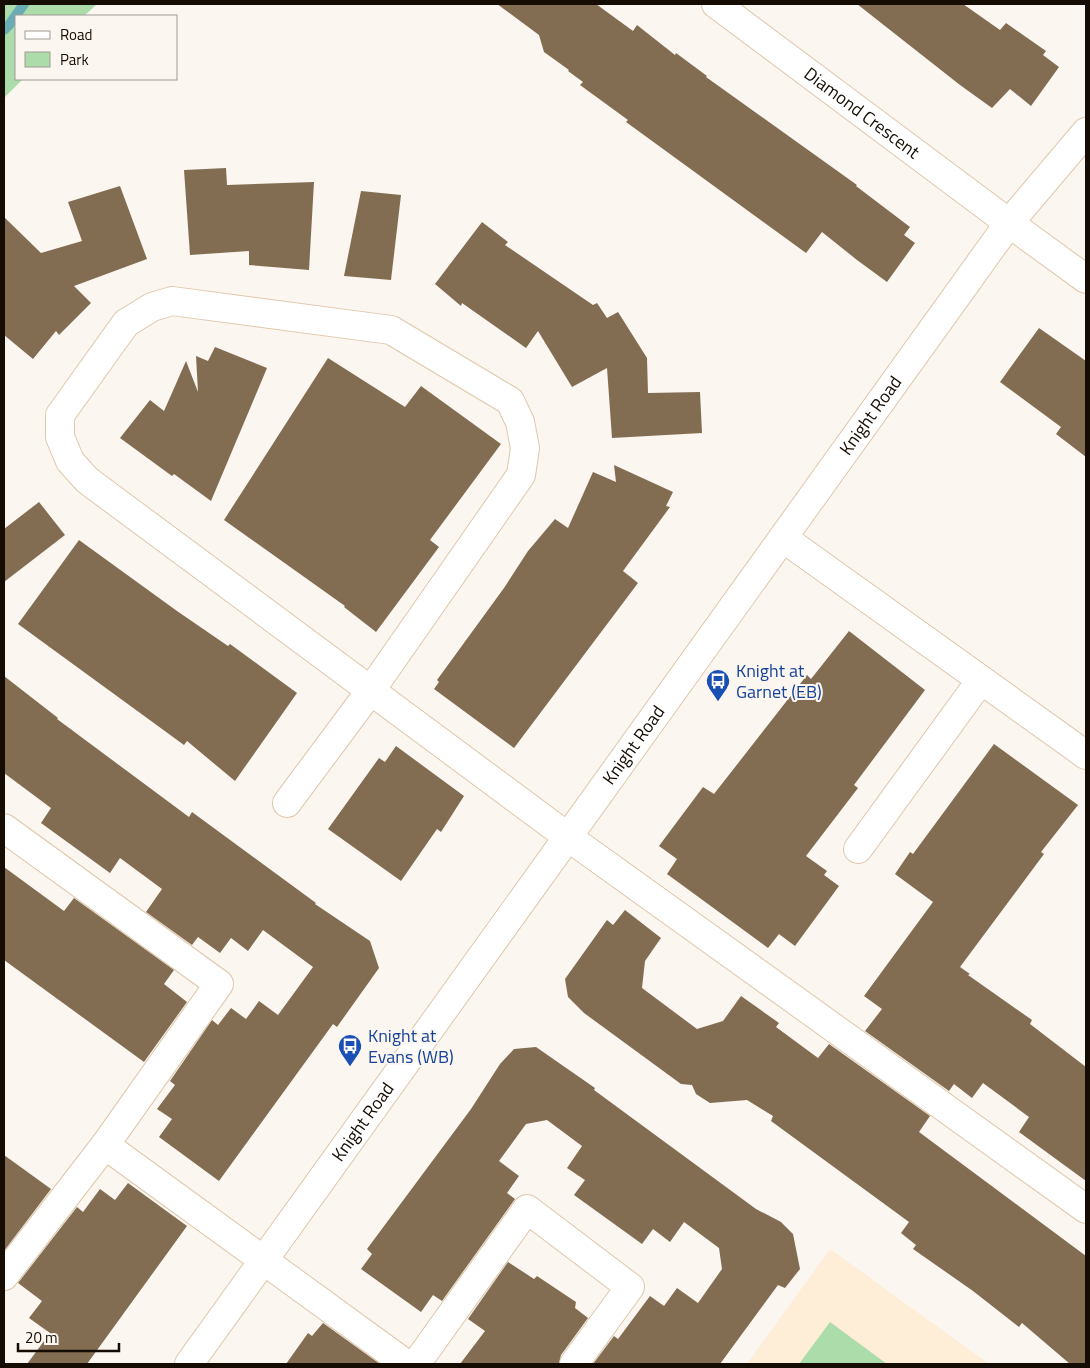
<svg xmlns="http://www.w3.org/2000/svg" width="1090" height="1368" font-family="'Titillium Web',sans-serif">
	<rect width="100%" height="100%" fill="#fbf6f0"/>
	<path fill="#feedd7" d="M830,1249L989,1364H747Z"/>
	<g fill="#addcab">
		<path d="M4,4H97L84,16H16V79H23L4,98Z"/>
		<path d="M830,1322L887,1364H799Z"/>
	</g>
	<g fill="none" stroke-linecap="round" stroke-linejoin="round">
		<path stroke="#6aadb4" stroke-width="10" d="M4,30L9,25L24,4"/>
	</g>
	<g fill="#826d52">
		<path d="M497,4H596L633,31L637,25L675,55L676,53L707,76L706,77L857,185L856,186L910,227L904,235L915,243L887,282L857,260L822,232L806,253L626,122L628,120L580,85L583,82L568,71L569,70L544,52L539,35Z"/>
		<path d="M857,4H963L1000,30L1006,23L1046,51L1043,55L1059,67L1031,106L1010,89L992,108L960,85Z"/>
		<path d="M226,168L227,185L314,182L309,270L249,265V251L190,255L184,170Z"/>
		<path d="M120,186L147,259L74,286L91,303L59,335L56,331L33,359L4,335V217L41,253L82,241L68,202Z"/>
		<path d="M361,191L401,195L391,280L344,276Z"/>
		<path d="M482,222L508,242L505,245L593,305L597,303L607,318L618,312L647,358L648,393L700,392L702,433L612,438L607,368L572,387L538,331L526,348L462,303L461,306L435,284Z"/>
		<path d="M1039,328L1086,361V457L1056,434L1061,427L1000,382Z"/>
		<path d="M215,347L267,368L211,501L174,474L172,476L120,438L150,400L164,411L186,361L198,392L196,356L208,361Z"/>
		<path d="M328,358L405,407L421,386L501,444L430,540L439,547L376,632L344,607L345,606L224,520Z"/>
		<path d="M614,465L673,492L666,506L670,507L623,571L638,583L514,748L434,689L439,682L437,680L504,588L528,551L555,519L568,528L593,472L616,482Z"/>
		<path d="M39,502L65,535L4,582V529Z"/>
		<path d="M79,540L177,611L228,646L230,644L297,693L235,781L187,741L184,745L18,624Z"/>
		<path d="M849,631L925,690L854,785L858,788L806,856L827,871L824,875L839,886L795,946L779,934L768,948L667,874L677,859L659,846L703,787L714,794L807,675L811,679Z"/>
		<path d="M4,676L58,718L57,719L189,817L192,812L316,903L315,904L370,941L379,968L337,1027L333,1024L219,1181L159,1137L172,1119L157,1109L175,1085L170,1081L212,1020L218,1025L231,1008L246,1019L259,1001L278,1015L313,967L263,930L248,951L231,938L220,953L198,937L192,945L146,912L162,889L120,858L110,873L41,823L51,808L4,773Z"/>
		<path d="M994,744L1078,805L1041,852L1044,854L960,967L970,974L968,975L1032,1020L1030,1024L1086,1067V1181L1019,1132L1029,1117L983,1083L972,1098L954,1084L949,1091L865,1031L882,1009L864,996L933,902L895,874L910,852L913,854Z"/>
		<path d="M396,746L464,796L441,832L437,829L401,881L328,829L379,758L385,762Z"/>
		<path d="M4,867L64,911L74,898L174,970L164,984L187,1002L144,1062L4,960Z"/>
		<path d="M625,910L661,938L645,961L642,988L697,1029L723,1021L741,996L779,1023L776,1027L818,1058L829,1044L930,1116L919,1132L1086,1256V1364H1070L1022,1323L1019,1327L973,1291L913,1249L916,1245L901,1233L909,1222L771,1121L773,1116L747,1100L710,1103L696,1094L692,1085L681,1084L584,1013L568,997L565,979L607,920L613,925Z"/>
		<path d="M536,1047L595,1088L594,1090L756,1209L781,1222L793,1234L800,1269L785,1288L778,1285L720,1364H593L614,1336L618,1339L650,1296L664,1306L677,1288L698,1303L722,1269L719,1248L684,1222L670,1242L653,1229L642,1244L574,1195L585,1180L567,1168L582,1146L547,1120L526,1124L499,1161L519,1176L507,1193L515,1199L442,1301L433,1295L421,1312L361,1269L372,1254L367,1249L471,1109L500,1064L514,1049Z"/>
		<path d="M4,1155L51,1189L4,1251Z"/>
		<path d="M128,1183L187,1226L87,1364H27L50,1333L29,1318L42,1301L18,1283L77,1207L83,1212L100,1189L115,1200Z"/>
		<path d="M508,1262L534,1279L537,1276L576,1302L575,1308L588,1318L561,1355L559,1364H460L485,1331L468,1319Z"/>
		<path d="M323,1323L380,1364H286L308,1333L312,1336Z"/>
	</g>
	<g fill="none" stroke-linecap="round" stroke-linejoin="round">
		<g stroke="#dfc7aa" stroke-width="30">
			<g id="minor">
				<path id="s1" d="M716,4L1009,223L1086,279"/>
				<path d="M783,538L1086,755"/>
				<path d="M287,803L371,690L521,475L525,448L520,422L510,401L391,330L172,301L152,307L126,323L60,415V437L70,461L87,480L568,837L1086,1209"/>
				<path d="M4,828L219,984L105,1145L4,1276"/>
				<path d="M858,849L981,680"/>
				<path d="M105,1145L406,1364"/>
				<path id="s2" d="M189,1364L1009,223L1086,132"/>
				<path d="M416,1364L527,1209L630,1287L574,1364"/>
			</g>
		</g>
		<use href="#minor" stroke="#fff" stroke-width="28"/>
	</g>
	<defs>
		<g id="bus-pin" transform="scale(1.25)"><path d="M0 17L-7.5 6A9.5 9.5 0 1 1 7.5 6Z" fill="#1a4fb4" stroke="#fbf6f0"/><path d="M-5-6H5V4H4V6H2V4H-2V6H-4V4H-5ZM-3.5-4V0h7V-4ZM-3.5 1.2v1.5H-2V1.2ZM2 1.2v1.5H3.5V1.2Z" fill="#fff"/></g>
	</defs>
	<g fill-rule="evenodd">
		<use href="#bus-pin" x="718" y="681"/>
		<use href="#bus-pin" x="350" y="1046"/>
	</g>
	<g text-anchor="middle" stroke-width="4" stroke-linejoin="round" paint-order="stroke">
		<g font-size="18" fill="#150d04" stroke="#fbf6f0">
			<text dy="6" stroke="none"><textPath href="#s1" startOffset="182">Diamond Crescent</textPath></text>
			<text dy="6" stroke="none"><textPath href="#s2" startOffset="1168">Knight Road</textPath></text>
			<text dy="6" stroke="none"><textPath href="#s2" startOffset="762">Knight Road</textPath></text>
			<text dy="6" stroke="none"><textPath href="#s2" startOffset="298">Knight Road</textPath></text>
		</g>
		<g font-size="18" fill="#164399" stroke="#fbf6f0" text-anchor="start">
			<text x="736" y="677">Knight at<tspan x="736" dy="21">Garnet (EB)</tspan></text>
			<text x="368" y="1042">Knight at<tspan x="368" dy="21">Evans (WB)</tspan></text>
		</g>
	</g>
	<rect width="1090" height="1368" fill="none" stroke="#150d04" stroke-width="10"/>
	<rect x="15" y="15" width="162" height="65" fill="#fbf6f0" stroke="#9f9992"/>
	<rect x="25" y="31" width="25" height="8" fill="#ffffff" stroke="#9f9992"/>
	<text x="60" y="40" font-size="15" fill="#150d04">Road</text>
	<rect x="25" y="52" width="25" height="15" fill="#addcab" stroke="#9f9992"/>
	<text x="60" y="65" font-size="15" fill="#150d04">Park</text>
	<path d="M18 1343v8h101v-8" fill="none" stroke="#150d04" stroke-width="2.5"/>
	<text x="25" y="1343" font-size="15" fill="#150d04" stroke="#fbf6f0" stroke-width="4" paint-order="stroke">20 m</text>
</svg>
